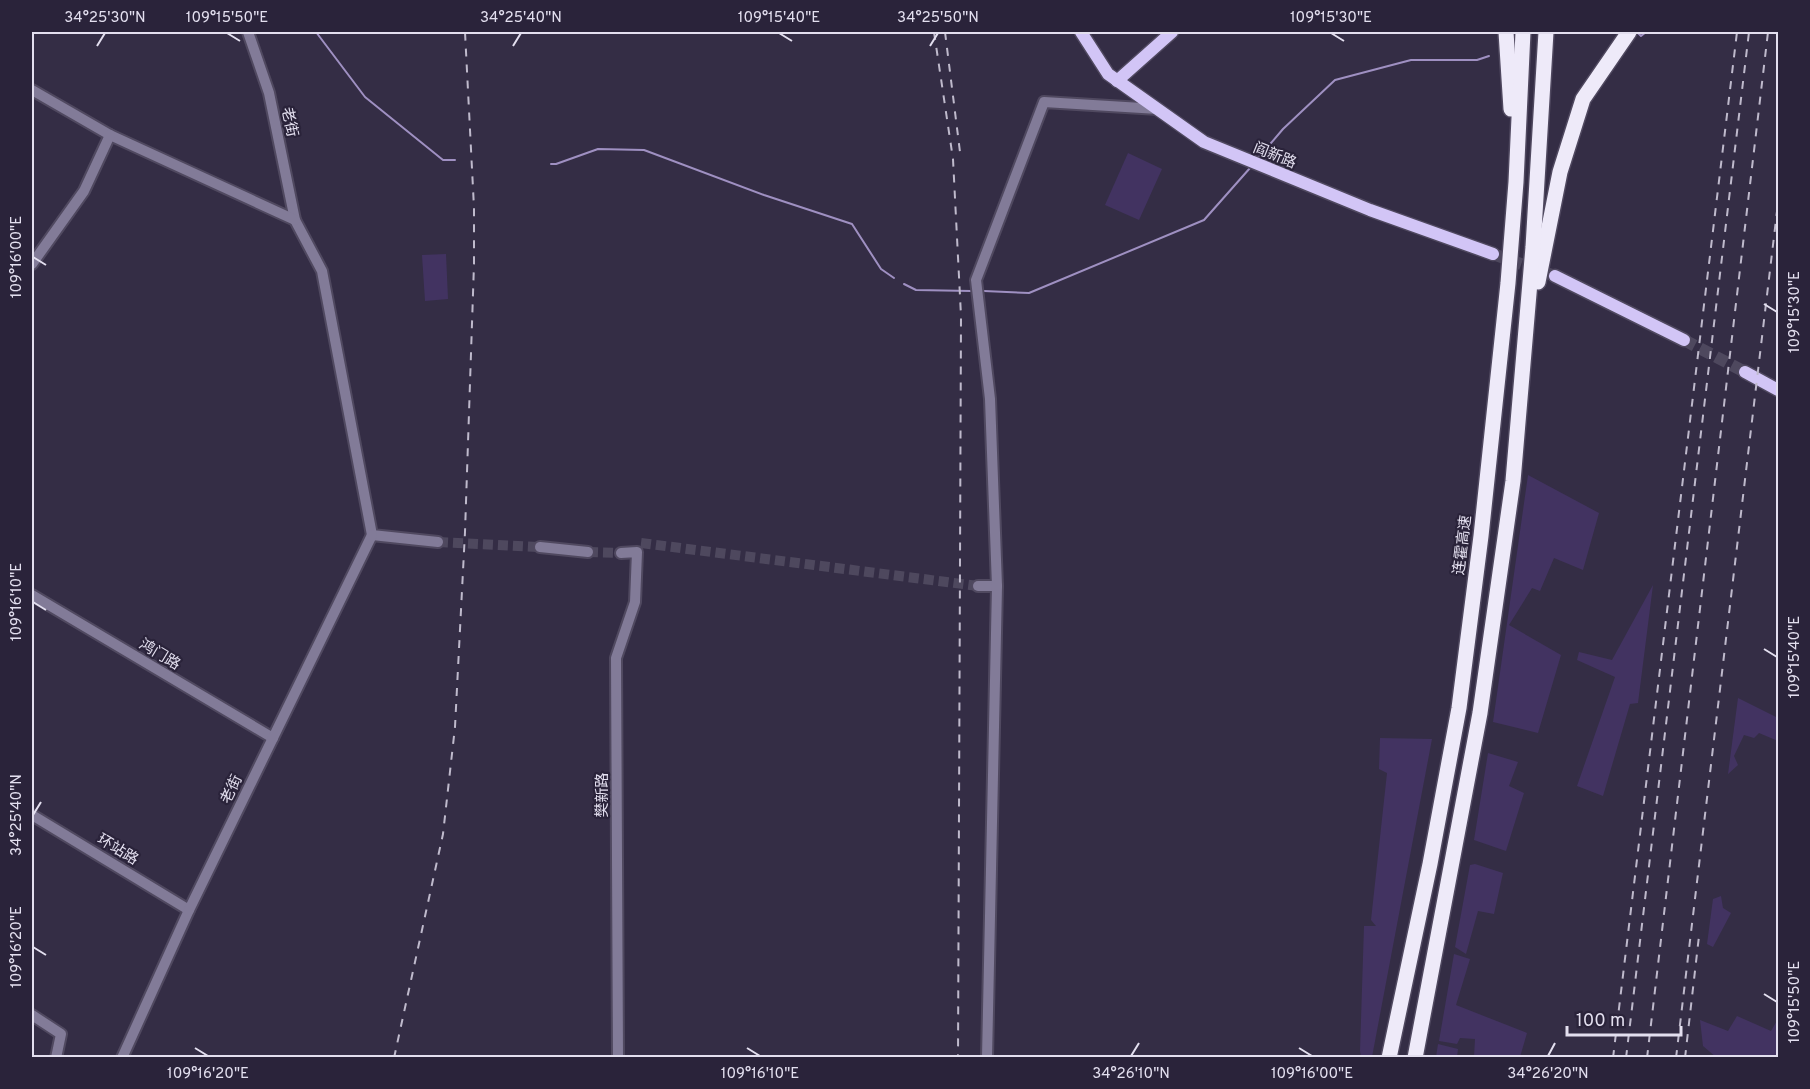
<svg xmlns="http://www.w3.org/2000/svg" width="1810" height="1089" font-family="Overpass,'Noto Sans SC',sans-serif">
	<rect width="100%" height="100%" fill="#342d45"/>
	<g fill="#423361">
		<path d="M1128,153L1162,169L1139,220L1105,205Z"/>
		<path d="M446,254L448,299L425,301L422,255Z"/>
		<path d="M1528,475L1599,513L1583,570L1554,558L1540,591L1532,588L1509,625L1561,655L1538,733L1493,722Z"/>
		<path d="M1653,585L1638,703L1630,704L1603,796L1577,786L1615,677L1577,660L1579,652L1612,660Z"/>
		<path d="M1738,698L1778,718V741L1759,733L1754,738L1744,735L1734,756L1738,765L1728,774Z"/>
		<path d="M1380,738L1432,739L1372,1057H1361L1360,1051L1364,926H1376L1371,920L1387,773L1379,769Z"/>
		<path d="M1488,753L1518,762L1509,786L1524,793L1506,851L1474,840Z"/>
		<path d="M1475,864L1503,873L1494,914L1478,911L1466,954L1455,947L1470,865Z"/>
		<path d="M1721,896L1723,908L1731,913L1713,947L1707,944L1713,899Z"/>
		<path d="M1454,954L1470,959L1456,1005L1527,1033L1520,1057H1474L1475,1039L1460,1038L1457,1044L1439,1041Z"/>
		<path d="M1737,1016L1771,1031L1778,1019V1057H1716L1703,1046L1700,1020L1728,1031Z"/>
		<path d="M1438,1044L1458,1049L1457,1057H1459H1436Z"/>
	</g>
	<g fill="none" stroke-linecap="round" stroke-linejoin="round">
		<g stroke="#9f90c2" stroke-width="2">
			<path d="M316,32L365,97L443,160H455"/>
			<path d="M1560,33L1564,32"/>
			<path d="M1638,33L1641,36L1646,32"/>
			<path d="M1259,157L1283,129L1335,80L1411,60H1477L1489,56"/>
			<path d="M551,164H556L598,149L644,150L764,195L852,224L881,269L894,278"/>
			<path d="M904,284L916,290L971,291"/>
			<path d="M984,291L1029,293L1204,220L1250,168"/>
		</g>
		<g stroke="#4e485e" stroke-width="10" stroke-dasharray="10 5" stroke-linecap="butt">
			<path d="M438,542L540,547"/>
			<path d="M641,543L978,586"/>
			<path d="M588,552L621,553"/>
		</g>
		<g stroke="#4e485e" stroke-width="12" stroke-dasharray="12 6" stroke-linecap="butt">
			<path d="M1493,254L1555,276"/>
			<path d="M1684,340L1745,372"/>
		</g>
		<g stroke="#504960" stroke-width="14">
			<g id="minor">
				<path d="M248,32L269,93L295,220L322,271L372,535L438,542"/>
				<path d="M32,90L110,135L295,220"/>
				<path d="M32,264L84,191L110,135"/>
				<path d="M540,547L588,552"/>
				<path d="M978,586H997"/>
				<path d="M32,595L273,738"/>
				<path d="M32,815L189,910"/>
				<path d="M32,1015L61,1034L56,1058"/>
				<path d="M122,1058L189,910L372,535"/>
				<path d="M618,1058L616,658L635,602L637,552L621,553"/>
				<path d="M987,1058L997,586L990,399L976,280L1044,102L1158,109"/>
			</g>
		</g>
		<g stroke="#504960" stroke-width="15">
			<g id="major">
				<path d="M1081,32L1108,74L1204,142L1370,210L1493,254"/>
				<path d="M1117,81L1172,32"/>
				<path d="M1555,276L1684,340"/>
				<path d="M1745,372L1778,390"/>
			</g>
		</g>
		<g stroke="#504960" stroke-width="18">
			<g id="highway">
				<path d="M1506,32L1511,109"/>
				<path d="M1538,282L1560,172L1583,99L1629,32"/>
				<path d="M1389,1058L1430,864L1459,708L1481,536L1508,283L1516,182L1523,32"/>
				<path d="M1415,1058L1480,713L1513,481L1533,247L1546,32"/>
			</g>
		</g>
		<use href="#minor" stroke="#827b98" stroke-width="10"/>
		<use href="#major" stroke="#d2c5f6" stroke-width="12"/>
		<use href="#highway" stroke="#eeeaf9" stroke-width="15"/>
		<g stroke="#bfbacc" stroke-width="2" stroke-dasharray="8 8" stroke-linecap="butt">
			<path d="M934,32L953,159L961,316L958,1058"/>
			<path d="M945,32L960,152"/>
			<path d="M394,1058L443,834L455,727L465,532L474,264V208L465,32"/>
			<path d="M1613,1058L1737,32"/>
			<path d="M1626,1058L1749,32"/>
			<path d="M1647,1058L1768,32"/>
			<path d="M1676,1058L1778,203"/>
			<path d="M1685,1058L1699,936"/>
		</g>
	</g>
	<path fill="none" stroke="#e3dfef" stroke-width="2" d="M227,33L240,41M779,33L792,41M1331,33L1344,41M97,46L105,33M513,46L521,33M930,46L938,33M33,257L46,265M1764,304L1777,312M33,602L46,610M1764,649L1777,657M33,815L41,802M33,947L46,955M1764,994L1777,1002M195,1048L208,1056M747,1048L760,1056M1299,1048L1312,1056M1131,1056L1139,1043M1548,1056L1555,1043"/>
	<g text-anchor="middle" stroke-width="4.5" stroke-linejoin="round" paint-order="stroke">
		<g font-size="15" fill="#e3dfef" stroke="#2a233a">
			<text transform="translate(290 122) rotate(78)" y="5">老街</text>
			<text transform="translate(1275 155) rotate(22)" y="5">阎新路</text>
			<text transform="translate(1462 545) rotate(-83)" y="5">连霍高速</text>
			<text transform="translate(160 654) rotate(31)" y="5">鸿门路</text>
			<text transform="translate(231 789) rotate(-64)" y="5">老街</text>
			<text transform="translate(602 795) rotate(-90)" y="5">樊新路</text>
			<text transform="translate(118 849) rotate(31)" y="5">环站路</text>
		</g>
	</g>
	<rect width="1810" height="1089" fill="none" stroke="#2a233a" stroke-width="66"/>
	<path d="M1567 1026v9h114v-9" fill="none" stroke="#e3dfef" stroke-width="3"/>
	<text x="1576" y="1026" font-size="18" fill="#e3dfef" stroke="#2a233a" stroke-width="4.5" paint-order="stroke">100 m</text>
	<rect x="33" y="33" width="1744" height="1023" fill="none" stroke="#e3dfef" stroke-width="2"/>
	<g font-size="15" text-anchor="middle" fill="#e3dfef">
		<text x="105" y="22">34°25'30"N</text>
		<text x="227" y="22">109°15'50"E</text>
		<text x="521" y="22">34°25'40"N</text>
		<text x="779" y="22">109°15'40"E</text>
		<text x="938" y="22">34°25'50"N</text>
		<text x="1331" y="22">109°15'30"E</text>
		<text transform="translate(16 257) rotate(-90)" y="5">109°16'00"E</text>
		<text transform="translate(1794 312) rotate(-90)" y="5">109°15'30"E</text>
		<text transform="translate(16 602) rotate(-90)" y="5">109°16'10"E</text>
		<text transform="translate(1794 657) rotate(-90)" y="5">109°15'40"E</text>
		<text transform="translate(16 815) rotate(-90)" y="5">34°25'40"N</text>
		<text transform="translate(16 947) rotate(-90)" y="5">109°16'20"E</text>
		<text transform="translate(1794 1002) rotate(-90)" y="5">109°15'50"E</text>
		<text x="208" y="1078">109°16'20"E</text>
		<text x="760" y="1078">109°16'10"E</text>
		<text x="1131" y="1078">34°26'10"N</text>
		<text x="1312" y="1078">109°16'00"E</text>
		<text x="1548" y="1078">34°26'20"N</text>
	</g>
</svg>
